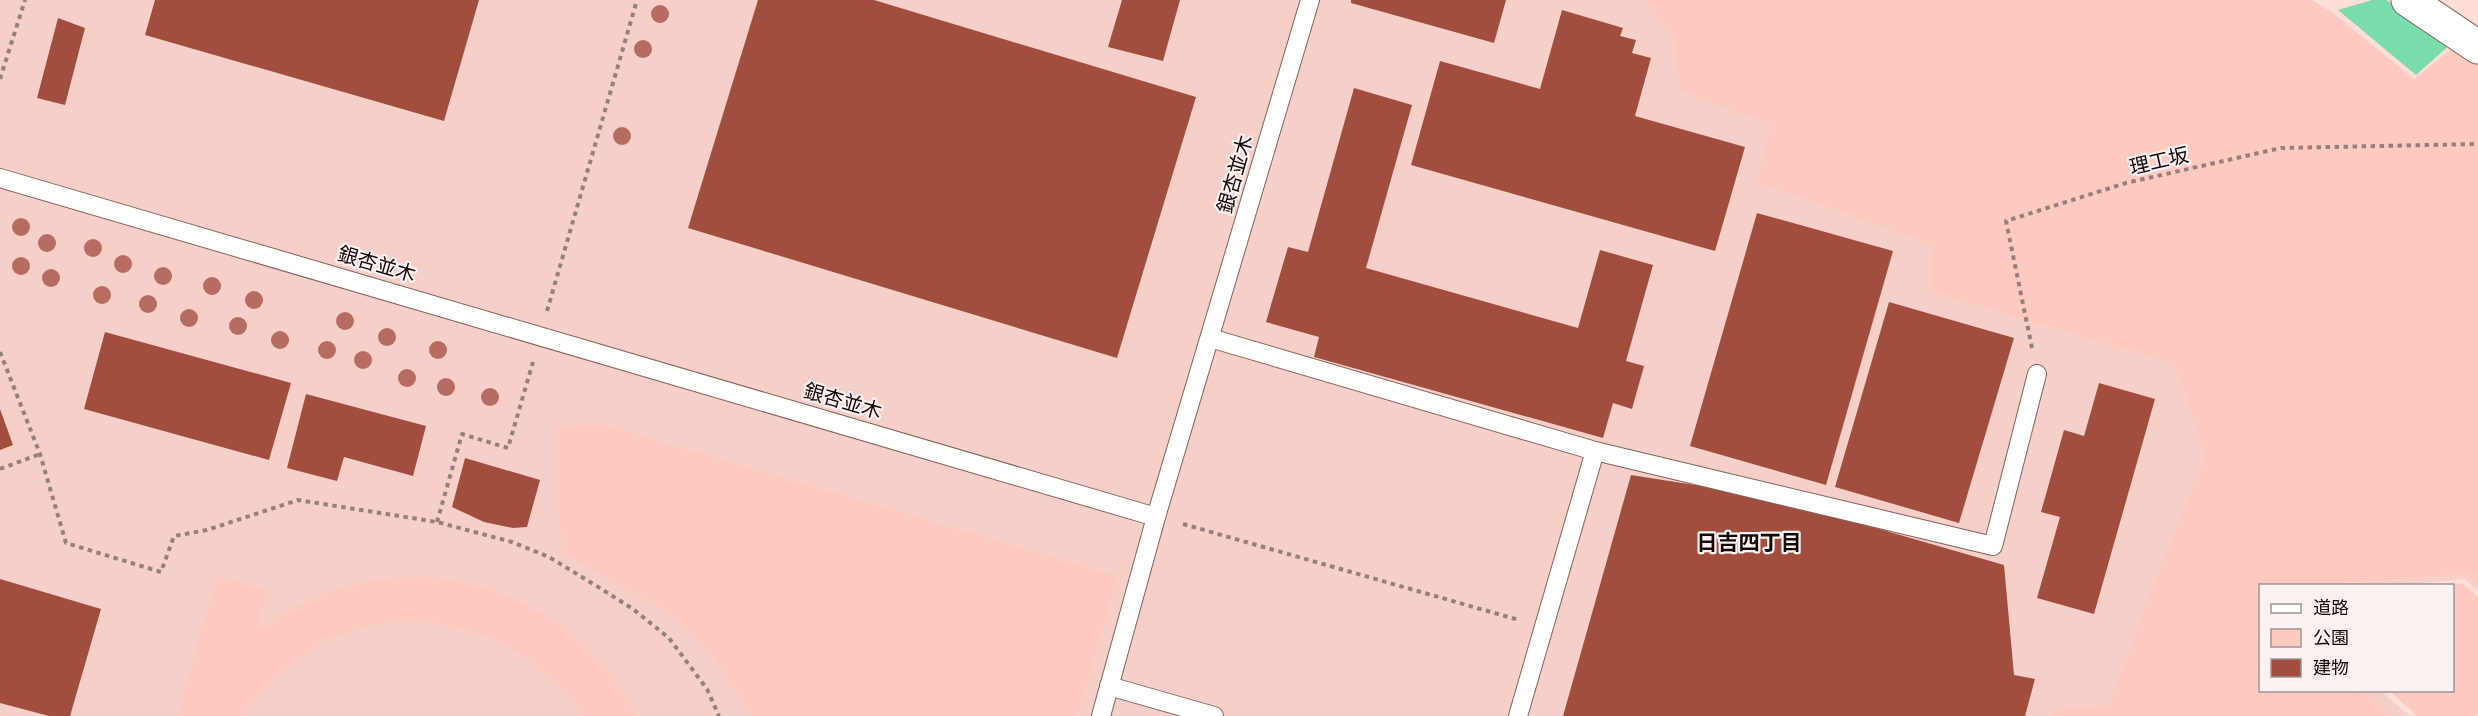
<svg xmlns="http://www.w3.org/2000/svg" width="2478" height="716" font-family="'Public Sans','Noto Sans JP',sans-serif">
	<rect width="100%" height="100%" fill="#feded7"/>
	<path fill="#f6d0c8" d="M0,0H2278L2478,128V590L2464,579L2395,586H2260V690L2381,691L2410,716H0Z"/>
	<g fill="#fecabf">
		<path d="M1645,0H2312L2333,13L2414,79L2453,48L2478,65V584L2467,574L2344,583L2342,585L2260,586V690L2360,691L2392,716H2053L2055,710L2109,705L2153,585L2206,455L2173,363L1930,292L1933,245L1756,182L1771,125L1680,91L1674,39Z"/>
		<path d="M602,424L1118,576L1078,716H751L713,656L666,611L563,554L558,513V426Z"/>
		<path d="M217,575L268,590L257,631C357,557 483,558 579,640C603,661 620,689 636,716H584C531,636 419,596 330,640C293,658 266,685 240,716H177Z"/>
		<path d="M2462,583L2478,597V713L2476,716H2417L2390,691L2452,690V586L2444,585Z"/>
	</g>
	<path fill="#7adcad" d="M2372,0H2386L2453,42L2416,75L2338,10Z"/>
	<g fill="#a24e3f">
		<path d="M155,0H479L444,121L145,35Z"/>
		<path d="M758,0H874L1196,97L1117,358L688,228Z"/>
		<path d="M1122,0H1180L1163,61L1108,47Z"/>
		<path d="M1351,0H1506L1494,43L1351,3Z"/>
		<path d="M1562,10L1623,28L1620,36L1636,40L1632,53L1651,58L1635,116L1745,147L1715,251L1411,165L1440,61L1540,89Z"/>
		<path d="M58,18L85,28L65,105L37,98Z"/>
		<path d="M1354,88L1412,105L1366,268L1578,328L1600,250L1653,265L1626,361L1644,366L1632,409L1613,403L1603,438L1314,357L1319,337L1266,322L1288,247L1308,252Z"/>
		<path d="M1757,213L1893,251L1826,485L1690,446Z"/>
		<path d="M1889,302L2014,338L1959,523L1835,487Z"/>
		<path d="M105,332L291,383L269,460L84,409Z"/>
		<path d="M2099,383L2155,399L2094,614L2037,598L2060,517L2041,512L2064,430L2084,436Z"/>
		<path d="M306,394L426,426L413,476L344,457L337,481L287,468Z"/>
		<path d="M0,409L13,445L0,450Z"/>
		<path d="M465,458L540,480L527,527L513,528L484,522L452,507Z"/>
		<path d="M1631,475L1765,496L2004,565L2014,675L2035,679L2025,716H1563Z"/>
		<path d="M0,579L101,609L70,716H49L0,703Z"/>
	</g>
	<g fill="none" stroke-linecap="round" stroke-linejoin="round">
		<g stroke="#83615a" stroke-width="20">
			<g id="lane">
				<path d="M0,178L1156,517L1310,0"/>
				<path d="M1210,338L1595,451L1518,716"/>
				<path d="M1595,451L1993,546L2037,374"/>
				<path d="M1109,686L1214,716"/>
				<path d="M1101,716L1156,517"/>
			</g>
		</g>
		<g stroke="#83615a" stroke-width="35">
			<path id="street" d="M2408,0L2478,47"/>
		</g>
		<g stroke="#97807b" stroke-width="4" stroke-dasharray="4.5 4.5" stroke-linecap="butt">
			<path d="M0,79L25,0"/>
			<path d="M547,311L637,0"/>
			<path d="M2032,348L2006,221L2126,183L2281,148L2478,144"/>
			<path d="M0,352L40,454L66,543L161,572L174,536L207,530L298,500L437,522L512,542L549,557L595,585L633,609L669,638L707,689L719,716"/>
			<path d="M0,469L40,454"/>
			<path d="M437,522L462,434L508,448L533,362"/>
			<path d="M1183,524L1519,620"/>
		</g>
		<use href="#lane" stroke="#fff" stroke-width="18"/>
		<use href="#street" stroke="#fff" stroke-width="33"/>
	</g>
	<g fill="#b76c61">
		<circle cx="660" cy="14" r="9"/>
		<circle cx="643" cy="49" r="9"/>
		<circle cx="622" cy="136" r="9"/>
		<circle cx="21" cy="227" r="9"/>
		<circle cx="47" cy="243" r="9"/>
		<circle cx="93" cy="248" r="9"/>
		<circle cx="123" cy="264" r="9"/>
		<circle cx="21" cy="266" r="9"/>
		<circle cx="163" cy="276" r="9"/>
		<circle cx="51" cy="278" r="9"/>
		<circle cx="212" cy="286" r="9"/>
		<circle cx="102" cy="295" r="9"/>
		<circle cx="254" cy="300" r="9"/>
		<circle cx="148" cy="304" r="9"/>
		<circle cx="189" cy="318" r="9"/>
		<circle cx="345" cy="321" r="9"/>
		<circle cx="238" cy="326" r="9"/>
		<circle cx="387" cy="337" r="9"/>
		<circle cx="280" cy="340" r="9"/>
		<circle cx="327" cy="350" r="9"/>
		<circle cx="438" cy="350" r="9"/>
		<circle cx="363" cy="360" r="9"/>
		<circle cx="407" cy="378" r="9"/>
		<circle cx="446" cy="387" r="9"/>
		<circle cx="490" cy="397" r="9"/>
	</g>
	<g text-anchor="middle" stroke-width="4.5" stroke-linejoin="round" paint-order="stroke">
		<g font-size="20" fill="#150907" stroke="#faf1f0">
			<text transform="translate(2159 161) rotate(-13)" y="7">理工坂</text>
			<text transform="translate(1235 174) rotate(-74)" y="7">銀杏並木</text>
			<text transform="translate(377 264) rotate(16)" y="7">銀杏並木</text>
			<text transform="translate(843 401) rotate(16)" y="7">銀杏並木</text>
		</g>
		<g font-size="21" font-weight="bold" fill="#150907" stroke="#faf1f0">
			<text x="1749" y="550">日吉四丁目</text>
		</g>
	</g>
	<rect x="2259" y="584" width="195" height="108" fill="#faf1f0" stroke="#9e9493" stroke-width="1.5"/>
	<rect x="2271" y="604" width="30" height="9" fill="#ffffff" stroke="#9e9493" stroke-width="1.5"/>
	<text x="2313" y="614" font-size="18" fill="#150907">道路</text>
	<rect x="2271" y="629" width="30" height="18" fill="#fecabf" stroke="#9e9493" stroke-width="1.5"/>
	<text x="2313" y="644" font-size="18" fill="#150907">公園</text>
	<rect x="2271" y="659" width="30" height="18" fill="#a24e3f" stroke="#9e9493" stroke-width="1.5"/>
	<text x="2313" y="674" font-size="18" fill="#150907">建物</text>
</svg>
